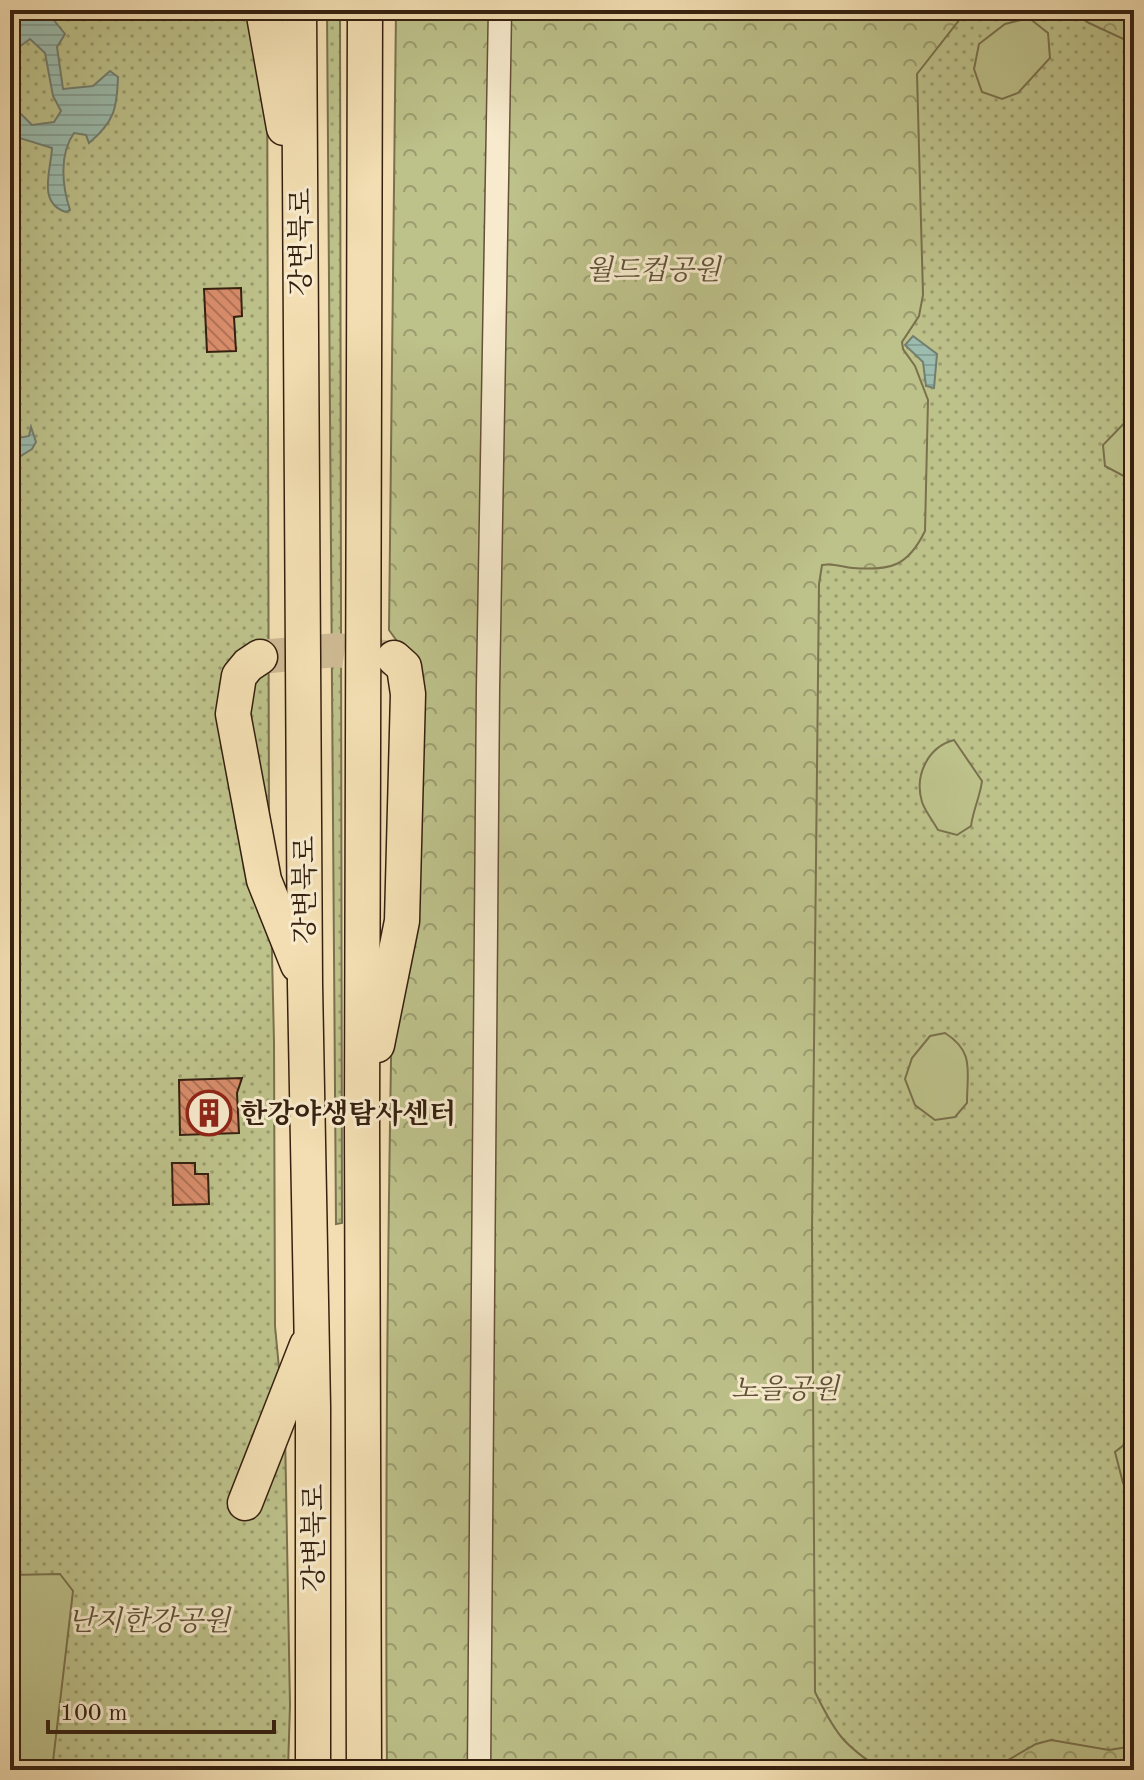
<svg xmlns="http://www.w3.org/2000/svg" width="1144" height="1780" font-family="'Old Standard TT','Noto Serif KR',serif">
	<defs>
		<pattern id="grass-dots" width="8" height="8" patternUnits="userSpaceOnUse" patternTransform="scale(2)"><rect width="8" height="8" fill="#bdc18a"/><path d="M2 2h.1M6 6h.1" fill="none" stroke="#9a9c6f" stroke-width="1.8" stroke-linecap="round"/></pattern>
		<pattern id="forest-crowns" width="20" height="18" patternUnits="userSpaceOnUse" patternTransform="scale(2)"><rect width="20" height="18" fill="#bdc18a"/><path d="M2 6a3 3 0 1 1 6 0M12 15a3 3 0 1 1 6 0" fill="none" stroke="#9a9c6f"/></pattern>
		<pattern id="water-rules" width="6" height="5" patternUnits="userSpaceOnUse" patternTransform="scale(2)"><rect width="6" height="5" fill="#9bbcae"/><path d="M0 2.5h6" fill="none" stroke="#86a195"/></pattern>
		<pattern id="building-back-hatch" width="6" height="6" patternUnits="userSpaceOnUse" patternTransform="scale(2)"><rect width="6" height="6" fill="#d78c6a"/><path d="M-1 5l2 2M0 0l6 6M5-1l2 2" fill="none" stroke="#af7256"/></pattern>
	</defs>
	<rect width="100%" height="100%" fill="#f2deb2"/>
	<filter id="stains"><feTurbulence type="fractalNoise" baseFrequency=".0025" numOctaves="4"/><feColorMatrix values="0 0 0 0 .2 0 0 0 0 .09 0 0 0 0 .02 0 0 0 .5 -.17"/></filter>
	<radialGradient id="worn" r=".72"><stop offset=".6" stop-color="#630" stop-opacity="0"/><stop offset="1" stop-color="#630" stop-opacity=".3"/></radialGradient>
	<g fill="url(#grass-dots)" stroke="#7a714d" stroke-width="2">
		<path d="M10,10H267L269,822L274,1042L275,1326L285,1431L290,1705L288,1770H10Z"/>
		<path d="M327,10H340L342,1223L336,1224Z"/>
		<path d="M474,10H1134V1770H435Z"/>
	</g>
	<g fill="url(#forest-crowns)" stroke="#7a714d" stroke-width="2">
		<path d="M396,10H967L917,74L923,295L919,316L902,342L903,349L915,366L928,400L925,531C908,566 891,571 853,568C842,567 834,563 822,565L819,584L812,1231L815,1692C835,1733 843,1745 882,1770H387C384,1395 391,1019 399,644L389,630Z"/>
		<path d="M1068,10H1134V44L1089,23Z"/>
		<path d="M1051,1740L1109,1750L1134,1746V1770H945L1008,1760L1036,1744Z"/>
	</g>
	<g fill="#bdc18a" stroke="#7a714d" stroke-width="2">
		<path d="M1029,18L1048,33L1050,58L1018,93L1002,99L982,92L974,69L979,44L1005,24Z"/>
		<path d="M1134,413V480L1133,481L1105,466L1103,445Z"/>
		<path d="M954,740L982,781C980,797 973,810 971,826L957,835L938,830C933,821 925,811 922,802C914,775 928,747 954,740Z"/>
		<path d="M945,1033C975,1052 967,1071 967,1103L955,1117L935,1120L915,1105L905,1079L912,1058L930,1036Z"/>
		<path d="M1134,1437V1499L1123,1483L1115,1452Z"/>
		<path d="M60,1574L73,1591L52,1770H10V1575Z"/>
	</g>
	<g fill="url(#water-rules)" stroke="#737e6f" stroke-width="2">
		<path d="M10,10H56L53,19L65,34L57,47L63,89L93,86L110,71L118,77C117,109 114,122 89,143L86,135L74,133C59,154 62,186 70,210L66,212C37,203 51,170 52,148L13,136L10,130V89L14,107L32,125L54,122L61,111L53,96L45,53L30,39L15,50L10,85Z"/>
		<path d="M913,336L937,354L934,388L926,386L923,362L905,345Z"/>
		<path d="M10,426L19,438L29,436L31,427L36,442L32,449L11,462Z"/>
	</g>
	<g fill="url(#building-back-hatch)" stroke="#362110" stroke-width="2">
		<path d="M241,288L242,316L234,317L236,351L207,352L204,289Z"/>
		<path d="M242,1078L237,1093L239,1133L180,1135L179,1080Z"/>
		<path d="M172,1163H195V1174H208L209,1204L173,1205Z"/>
	</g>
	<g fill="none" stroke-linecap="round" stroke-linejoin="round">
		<path stroke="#ccb892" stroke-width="34" stroke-dasharray="34 17" stroke-linecap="butt" d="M260,657L337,650L390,658"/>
		<g stroke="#655038" stroke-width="25">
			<path id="minor" d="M479,1770L488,688L500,10"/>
		</g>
		<g stroke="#362110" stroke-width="37">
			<g id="highway">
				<path d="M263,10L284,128"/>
				<path d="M299,10L305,984L313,1407V1770"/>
				<path d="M260,657L248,665L239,676L233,714L264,880L298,965"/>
				<path d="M377,1045L402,921L408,694L404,667L394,658"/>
				<path d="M245,1503L307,1345"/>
				<path d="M364,1770L362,1120L365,10"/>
			</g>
		</g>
		<use href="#minor" stroke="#f7eacd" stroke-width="22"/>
		<use href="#highway" stroke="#f2deb2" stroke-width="34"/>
	</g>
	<defs>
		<g id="building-ring" transform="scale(2.3)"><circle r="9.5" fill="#f7eacd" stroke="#8f2418" stroke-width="1.5"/><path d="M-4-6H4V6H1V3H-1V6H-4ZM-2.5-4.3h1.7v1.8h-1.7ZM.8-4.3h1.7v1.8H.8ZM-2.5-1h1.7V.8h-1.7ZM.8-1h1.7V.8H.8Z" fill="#8f2418"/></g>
	</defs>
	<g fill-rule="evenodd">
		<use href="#building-ring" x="209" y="1113"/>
	</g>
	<g text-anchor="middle" stroke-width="6" stroke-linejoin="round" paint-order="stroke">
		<g font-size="28" fill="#362110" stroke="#f7eacd">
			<text transform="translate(300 242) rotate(-90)" y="10">강변북로</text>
			<text transform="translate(304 890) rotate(-90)" y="10">강변북로</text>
			<text transform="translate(313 1538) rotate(-90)" y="10">강변북로</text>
		</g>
		<g font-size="28" font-style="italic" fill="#5e5135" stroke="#f7eacd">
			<text x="653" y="279">월드컵공원</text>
			<text x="785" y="1398">노을공원</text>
			<text x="149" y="1630">난지한강공원</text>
		</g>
		<g font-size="28" font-weight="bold" fill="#362110" stroke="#f7eacd" text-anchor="start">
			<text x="240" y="1123">한강야생탐사센터</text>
		</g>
	</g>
	<rect width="1144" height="1780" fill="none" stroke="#f2deb2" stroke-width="40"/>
	<rect x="12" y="12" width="1120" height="1756" fill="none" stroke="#362110" stroke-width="4"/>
	<rect x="20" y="20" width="1104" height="1740" fill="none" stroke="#362110" stroke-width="2"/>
	<path d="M48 1720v12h226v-12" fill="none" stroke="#362110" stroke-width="4"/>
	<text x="60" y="1720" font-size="24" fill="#362110" stroke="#f7eacd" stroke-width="6" paint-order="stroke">100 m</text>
	<rect width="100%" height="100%" filter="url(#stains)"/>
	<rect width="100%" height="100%" fill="url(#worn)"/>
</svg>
